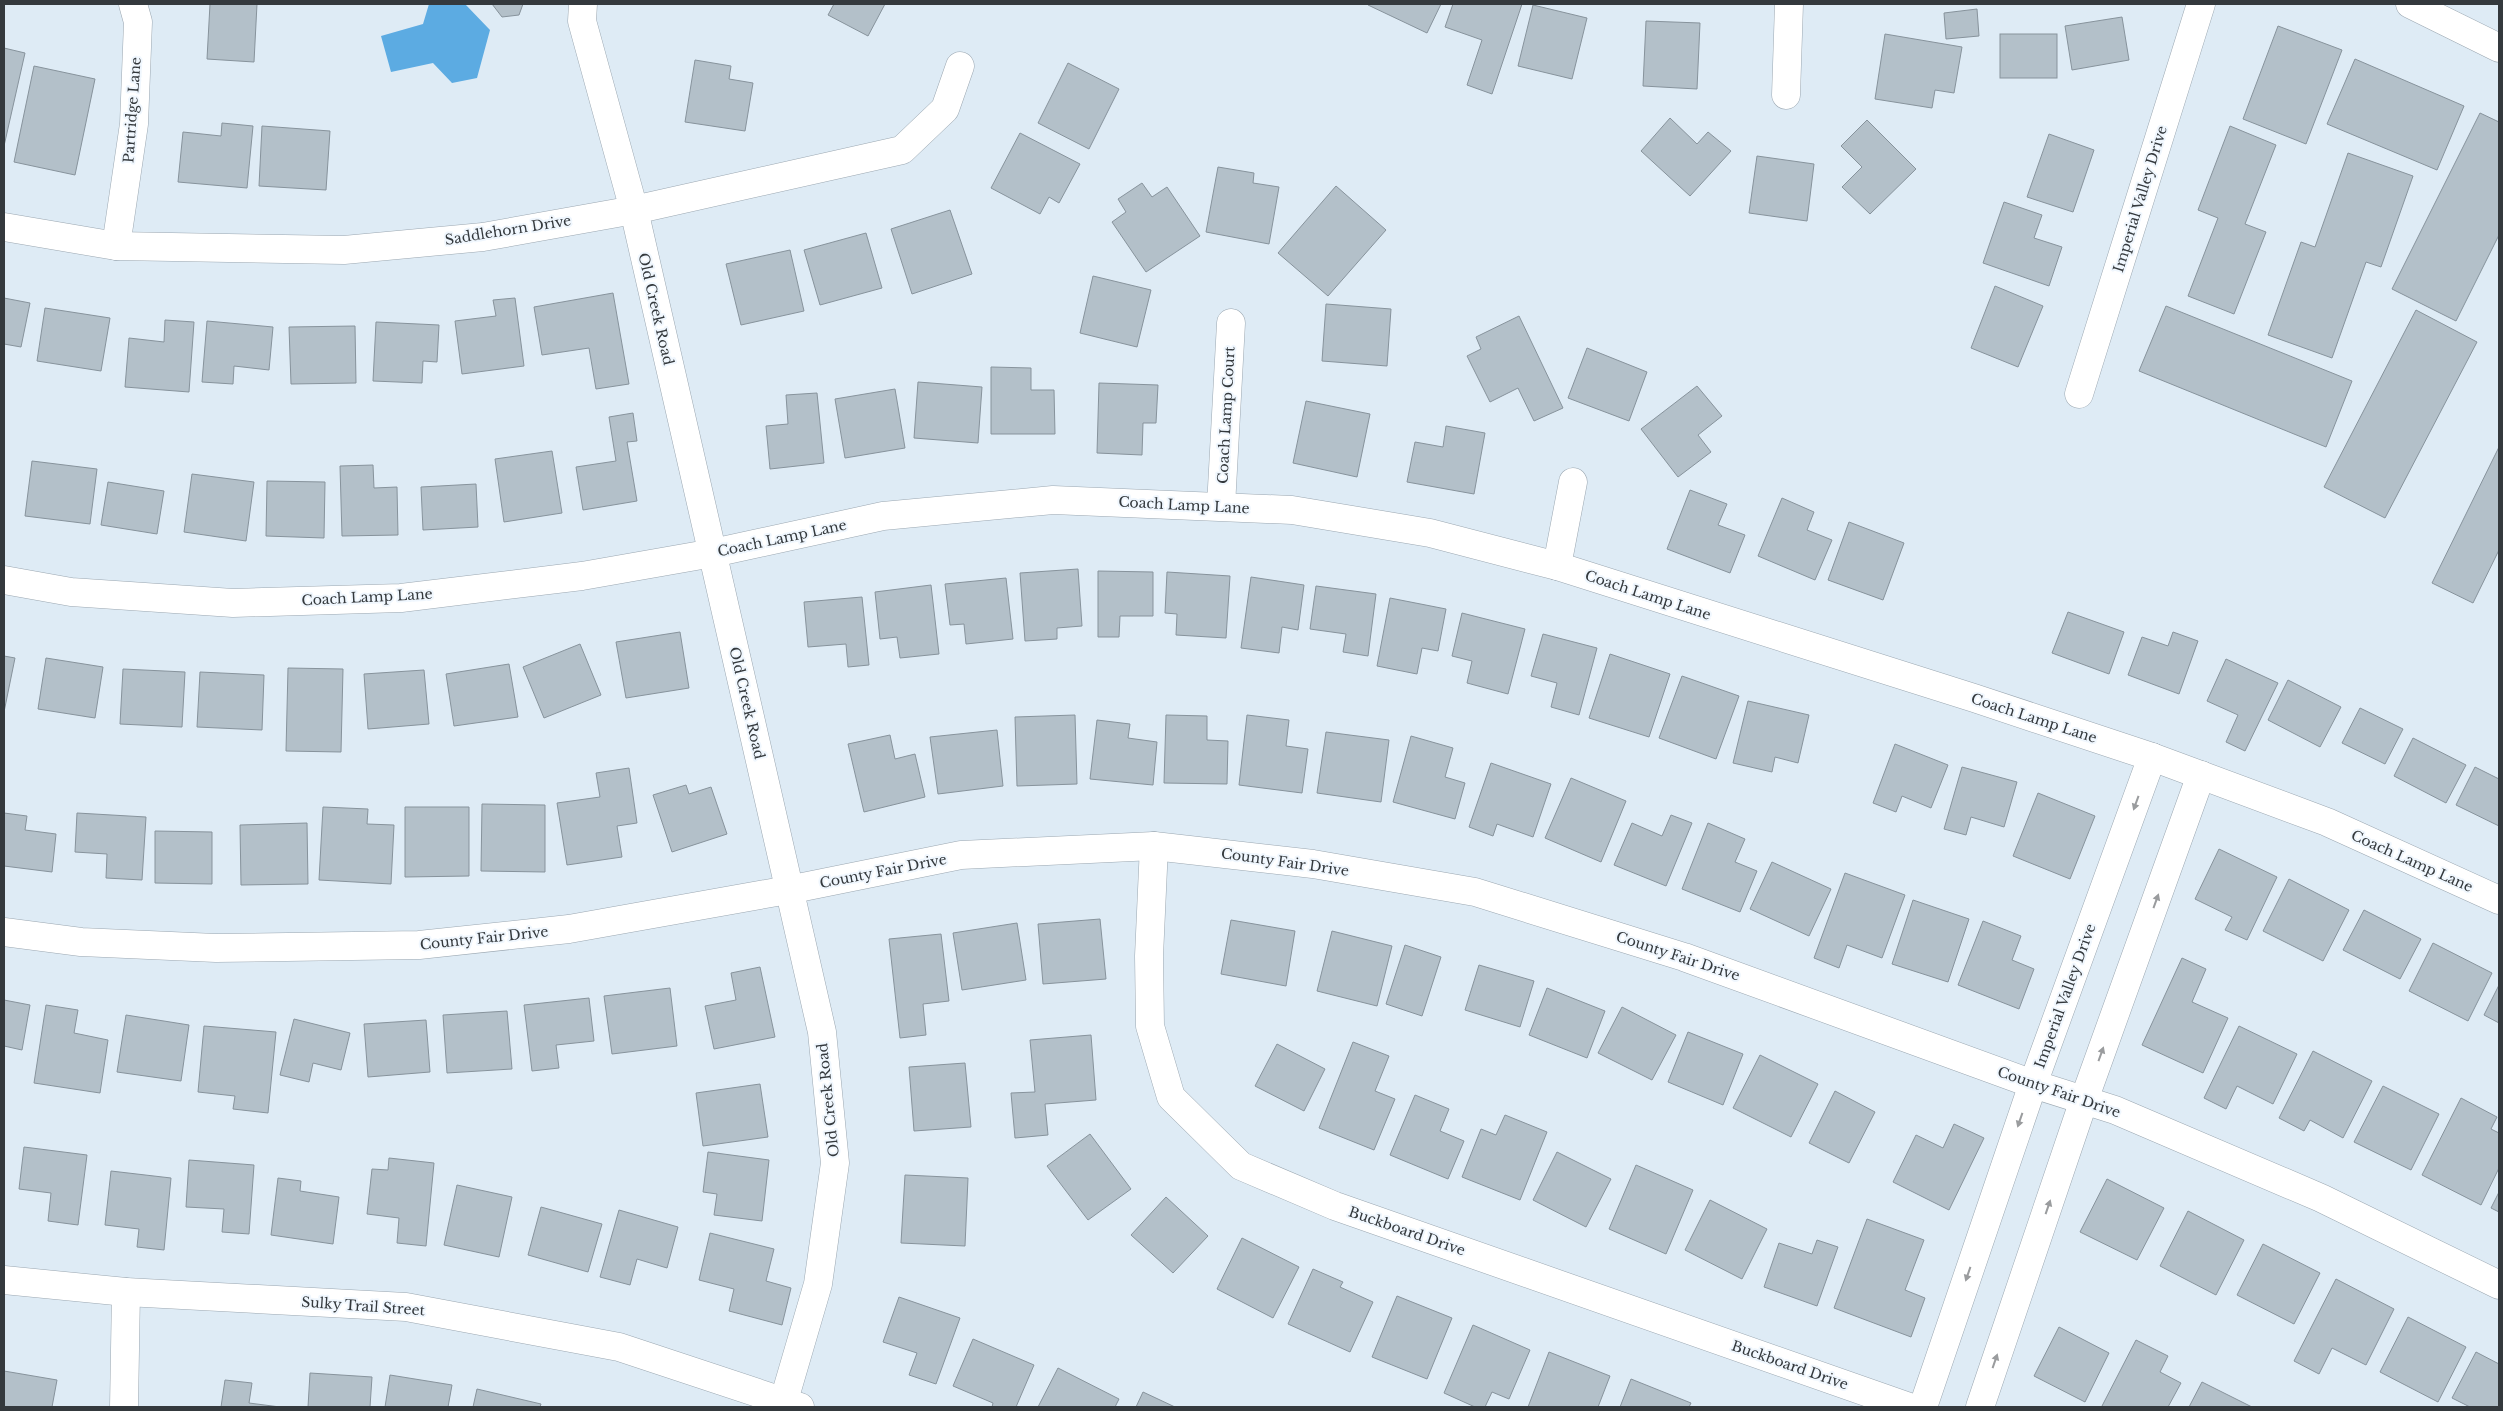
<svg xmlns="http://www.w3.org/2000/svg" width="2503" height="1411" font-family="'Libre Baskerville',serif">
	<rect width="100%" height="100%" fill="#deebf5"/>
	<path fill="#5cabe2" d="M429,4H465L490,30L477,78L452,83L433,63L391,72L381,36L423,24Z"/>
	<g fill="#b3c0c9" stroke="#87939c">
		<path d="M210,4H257L254,62L207,59Z"/>
		<path d="M492,4H523L519,15L502,17Z"/>
		<path d="M834,4H885L868,36L828,15Z"/>
		<path d="M1369,4H1441L1427,33L1368,5Z"/>
		<path d="M1453,4H1522L1492,94L1467,85L1482,40L1445,27Z"/>
		<path d="M1533,5L1587,18L1572,79L1518,66Z"/>
		<path d="M1977,9L1979,36L1946,39L1944,13Z"/>
		<path d="M2122,17L2129,60L2072,70L2065,26Z"/>
		<path d="M1646,21L1700,23L1697,89L1643,86Z"/>
		<path d="M2278,26L2342,50L2306,144L2243,119Z"/>
		<path d="M1885,34L1962,47L1954,93L1935,90L1932,108L1875,99Z"/>
		<rect x="2000" y="34" width="57" height="44"/>
		<path d="M4,48L25,53L4,146Z"/>
		<path d="M2355,59L2464,106L2437,170L2327,124Z"/>
		<path d="M695,60L731,66L729,79L753,83L745,131L685,122Z"/>
		<path d="M1068,63L1119,89L1089,149L1038,123Z"/>
		<path d="M34,66L95,79L75,175L14,162Z"/>
		<path d="M2480,113L2499,122V235L2456,321L2392,289Z"/>
		<path d="M1670,118L1697,144L1708,132L1731,151L1690,196L1641,151Z"/>
		<path d="M1867,120L1916,169L1870,214L1842,187L1862,167L1841,146Z"/>
		<path d="M222,123L253,126L247,188L178,182L183,132L221,136Z"/>
		<path d="M262,126L330,131L326,190L259,186Z"/>
		<path d="M2230,126L2276,145L2245,224L2266,232L2234,314L2188,296L2218,218L2198,210Z"/>
		<path d="M1020,133L1080,164L1059,203L1049,197L1040,214L991,188Z"/>
		<path d="M2049,134L2094,150L2073,212L2027,197Z"/>
		<path d="M2348,153L2413,176L2381,267L2366,262L2332,358L2268,335L2301,242L2315,247Z"/>
		<path d="M1757,156L1814,164L1807,221L1749,213Z"/>
		<path d="M1218,167L1254,173L1253,183L1279,187L1269,244L1206,232Z"/>
		<path d="M1142,183L1152,197L1167,187L1200,236L1146,272L1112,222L1126,212L1118,199Z"/>
		<path d="M1336,186L1386,230L1328,296L1278,253Z"/>
		<path d="M2004,202L2042,215L2034,238L2062,247L2049,286L1983,263Z"/>
		<path d="M950,210L972,274L912,294L891,229Z"/>
		<path d="M866,233L882,288L820,305L804,250Z"/>
		<path d="M790,250L804,311L741,325L726,264Z"/>
		<path d="M1093,276L1151,290L1137,347L1080,333Z"/>
		<path d="M1995,286L2043,306L2018,367L1971,348Z"/>
		<path d="M613,293L629,384L596,389L589,348L542,355L534,307Z"/>
		<path d="M4,298L30,303L21,347L4,344Z"/>
		<path d="M515,298L524,366L462,374L455,321L496,316L493,300Z"/>
		<path d="M1326,304L1391,309L1387,366L1322,361Z"/>
		<path d="M2166,306L2352,381L2326,447L2139,371Z"/>
		<path d="M45,308L110,318L101,371L37,361Z"/>
		<path d="M2416,310L2477,342L2385,518L2324,487Z"/>
		<path d="M1519,316L1563,408L1534,421L1518,388L1490,402L1467,356L1481,349L1476,337Z"/>
		<path d="M165,320L194,322L189,392L125,387L129,338L164,342Z"/>
		<path d="M207,321L273,327L269,370L234,366L233,384L202,382Z"/>
		<path d="M376,322L439,325L437,362L423,361L422,383L373,381Z"/>
		<path d="M355,326L356,383L291,384L289,327Z"/>
		<path d="M1587,348L1647,372L1629,421L1568,398Z"/>
		<path d="M991,367L1031,368V390H1054L1055,434H991Z"/>
		<path d="M918,382L982,387L978,443L914,438Z"/>
		<path d="M1099,383L1158,385L1156,423H1143L1142,455L1097,453Z"/>
		<path d="M1697,386L1722,416L1698,435L1711,452L1678,477L1641,429Z"/>
		<path d="M895,389L905,448L845,458L835,399Z"/>
		<path d="M817,393L824,463L770,469L766,426L788,424L786,395Z"/>
		<path d="M1306,401L1370,414L1357,477L1293,463Z"/>
		<path d="M633,413L637,441L627,442L637,501L583,510L576,467L616,461L609,417Z"/>
		<path d="M1446,426L1485,433L1474,494L1407,482L1415,442L1443,447Z"/>
		<path d="M2499,447V550L2473,603L2432,583Z"/>
		<path d="M552,451L562,513L504,522L495,459Z"/>
		<path d="M32,461L97,469L90,524L25,516Z"/>
		<path d="M373,465L374,488L397,487L398,535L342,536L340,466Z"/>
		<path d="M192,474L254,482L246,541L184,532Z"/>
		<path d="M267,481L325,482L324,538L266,536Z"/>
		<path d="M108,482L164,491L157,534L101,525Z"/>
		<path d="M476,484L478,527L423,530L421,487Z"/>
		<path d="M1690,490L1727,504L1718,525L1745,535L1730,573L1667,549Z"/>
		<path d="M1782,498L1814,512L1807,530L1832,540L1815,580L1758,556Z"/>
		<path d="M1849,522L1904,543L1883,600L1828,580Z"/>
		<path d="M1078,569L1082,626L1057,628V639L1025,641L1020,573Z"/>
		<path d="M1098,571L1153,572V616H1120L1119,637H1098Z"/>
		<path d="M1167,572L1230,576L1226,638L1176,635L1177,614L1165,613Z"/>
		<path d="M1251,577L1304,585L1298,630L1282,627L1279,653L1241,648Z"/>
		<path d="M1006,578L1013,639L966,644L964,624L950,625L945,584Z"/>
		<path d="M931,585L939,654L900,658L897,637L880,639L875,592Z"/>
		<path d="M1316,586L1376,594L1368,656L1343,652L1346,634L1310,629Z"/>
		<path d="M862,597L869,665L848,667L846,644L808,647L804,602Z"/>
		<path d="M1390,598L1446,609L1438,651L1422,648L1417,674L1377,666Z"/>
		<path d="M2068,612L2124,632L2109,674L2052,653Z"/>
		<path d="M1462,613L1525,629L1508,694L1467,683L1472,661L1452,656Z"/>
		<path d="M680,632L689,688L626,698L616,642Z"/>
		<path d="M2173,632L2198,641L2179,694L2128,675L2142,637L2168,646Z"/>
		<path d="M1543,634L1597,648L1579,715L1551,707L1557,683L1531,676Z"/>
		<path d="M580,644L601,695L544,718L523,667Z"/>
		<path d="M1610,654L1670,674L1649,737L1589,718Z"/>
		<path d="M4,656L15,658L4,712Z"/>
		<path d="M46,658L103,667L95,718L38,709Z"/>
		<path d="M2226,659L2278,683L2245,751L2226,742L2238,715L2207,701Z"/>
		<path d="M509,664L518,717L454,726L446,674Z"/>
		<path d="M288,668L343,669L341,752L286,751Z"/>
		<path d="M123,669L185,672L182,727L120,724Z"/>
		<path d="M424,670L429,724L368,729L364,674Z"/>
		<path d="M200,672L264,675L262,730L197,727Z"/>
		<path d="M1682,676L1739,696L1716,759L1659,738Z"/>
		<path d="M2288,680L2341,707L2320,747L2268,720Z"/>
		<path d="M1748,701L1809,715L1798,763L1775,757L1772,772L1733,763Z"/>
		<path d="M2360,708L2403,729L2385,764L2342,743Z"/>
		<path d="M1075,715L1077,784L1017,786L1015,717Z"/>
		<path d="M1166,715L1207,716V740L1228,741L1227,784L1164,783Z"/>
		<path d="M1247,715L1289,720L1286,746L1308,749L1302,793L1239,785Z"/>
		<path d="M1097,720L1130,724L1128,738L1157,742L1153,785L1090,779Z"/>
		<path d="M997,730L1003,786L938,794L930,737Z"/>
		<path d="M1326,732L1389,740L1381,802L1317,793Z"/>
		<path d="M890,735L895,759L915,754L925,797L864,812L848,744Z"/>
		<path d="M1411,736L1453,748L1445,777L1465,783L1455,819L1393,802Z"/>
		<path d="M2413,738L2466,765L2446,803L2394,776Z"/>
		<path d="M1895,744L1948,765L1931,808L1902,796L1896,812L1873,803Z"/>
		<path d="M1491,763L1551,784L1533,837L1497,824L1493,836L1469,827Z"/>
		<path d="M1962,767L2017,782L2004,827L1971,817L1966,835L1944,829Z"/>
		<path d="M2475,767L2499,779V826L2456,805Z"/>
		<path d="M629,768L637,823L617,826L622,857L567,865L557,803L600,797L596,773Z"/>
		<path d="M1571,778L1626,801L1601,862L1545,838Z"/>
		<path d="M686,785L689,794L711,787L727,834L672,852L653,795Z"/>
		<path d="M2038,793L2095,816L2070,879L2013,856Z"/>
		<path d="M482,804L545,805V872L481,871Z"/>
		<path d="M323,807L368,809L367,824L394,825L391,884L319,880Z"/>
		<path d="M405,807H469V876L405,877Z"/>
		<path d="M4,813L27,816L25,830L56,834L52,872L4,866Z"/>
		<path d="M77,813L146,817L142,880L106,878L107,854L75,852Z"/>
		<path d="M1671,815L1692,823L1666,886L1614,865L1632,823L1662,836Z"/>
		<path d="M307,823L308,884L241,885L240,825Z"/>
		<path d="M1708,823L1745,839L1735,862L1757,871L1740,912L1682,889Z"/>
		<path d="M155,831L212,832V884L155,883Z"/>
		<path d="M2219,849L2277,877L2247,940L2225,930L2232,917L2195,899Z"/>
		<path d="M1772,862L1831,889L1809,936L1750,909Z"/>
		<path d="M1845,873L1905,895L1882,958L1847,945L1839,968L1814,958Z"/>
		<path d="M2289,879L2349,910L2323,961L2263,931Z"/>
		<path d="M1913,900L1969,919L1948,982L1892,964Z"/>
		<path d="M2364,910L2421,939L2400,979L2343,950Z"/>
		<path d="M1100,919L1106,979L1043,984L1038,924Z"/>
		<path d="M1231,920L1295,931L1286,986L1221,974Z"/>
		<path d="M1983,921L2021,936L2012,960L2034,969L2019,1009L1958,985Z"/>
		<path d="M1017,923L1026,980L962,990L953,933Z"/>
		<path d="M1332,931L1392,946L1377,1006L1317,991Z"/>
		<path d="M941,934L949,1001L923,1004L926,1035L900,1038L889,939Z"/>
		<path d="M2433,943L2492,973L2468,1021L2409,991Z"/>
		<path d="M1405,945L1441,957L1422,1016L1386,1004Z"/>
		<path d="M2182,958L2206,969L2192,1002L2228,1018L2203,1073L2142,1045Z"/>
		<path d="M1479,965L1534,981L1520,1027L1465,1010Z"/>
		<path d="M760,967L775,1037L714,1049L705,1006L736,1000L731,973Z"/>
		<path d="M2499,985V1023L2484,1015Z"/>
		<path d="M670,988L677,1046L612,1054L604,996Z"/>
		<path d="M1547,988L1605,1011L1587,1058L1529,1035Z"/>
		<path d="M589,998L594,1041L556,1045L559,1068L532,1071L524,1005Z"/>
		<path d="M4,1000L30,1005L22,1050L4,1046Z"/>
		<path d="M46,1005L78,1010L74,1033L108,1040L100,1093L34,1083Z"/>
		<path d="M1622,1007L1676,1035L1652,1080L1598,1053Z"/>
		<path d="M507,1011L512,1069L447,1073L443,1015Z"/>
		<path d="M126,1015L189,1025L181,1081L117,1072Z"/>
		<path d="M294,1019L350,1033L341,1070L313,1063L309,1082L280,1075Z"/>
		<path d="M426,1020L430,1072L368,1077L364,1024Z"/>
		<path d="M204,1026L276,1032L268,1113L233,1109L235,1096L198,1092Z"/>
		<path d="M2239,1026L2297,1054L2273,1104L2237,1086L2226,1109L2204,1098Z"/>
		<path d="M1688,1032L1743,1054L1723,1105L1668,1082Z"/>
		<path d="M1091,1035L1096,1100L1045,1104L1048,1135L1015,1138L1011,1093L1035,1092L1030,1040Z"/>
		<path d="M1353,1042L1389,1056L1375,1091L1395,1099L1374,1150L1319,1128Z"/>
		<path d="M1277,1044L1325,1069L1304,1111L1255,1086Z"/>
		<path d="M2313,1051L2372,1081L2343,1138L2310,1120L2304,1131L2279,1118Z"/>
		<path d="M1760,1055L1818,1084L1791,1137L1733,1108Z"/>
		<path d="M965,1063L971,1127L914,1131L909,1067Z"/>
		<path d="M760,1084L768,1137L703,1146L696,1093Z"/>
		<path d="M2383,1086L2439,1114L2411,1170L2354,1142Z"/>
		<path d="M1835,1091L1875,1112L1849,1163L1809,1143Z"/>
		<path d="M1415,1095L1449,1109L1440,1131L1464,1141L1448,1179L1390,1155Z"/>
		<path d="M2461,1098L2497,1117L2491,1129L2499,1133V1168L2481,1205L2422,1175Z"/>
		<path d="M1505,1115L1547,1132L1520,1200L1462,1177L1481,1129L1496,1135Z"/>
		<path d="M1954,1124L1984,1138L1949,1210L1893,1182L1916,1135L1943,1148Z"/>
		<path d="M1090,1134L1131,1189L1088,1220L1047,1166Z"/>
		<path d="M24,1147L87,1155L78,1225L48,1221L51,1193L19,1189Z"/>
		<path d="M708,1152L769,1160L762,1221L714,1215L717,1194L703,1192Z"/>
		<path d="M1557,1152L1611,1179L1586,1227L1533,1200Z"/>
		<path d="M389,1158L434,1163L426,1246L397,1243L399,1218L367,1214L372,1169L388,1170Z"/>
		<path d="M189,1160L254,1165L249,1234L222,1232L224,1209L186,1207Z"/>
		<path d="M1636,1165L1693,1190L1666,1254L1609,1229Z"/>
		<path d="M111,1171L171,1178L164,1250L137,1247L139,1229L105,1225Z"/>
		<path d="M905,1175L968,1178L965,1246L901,1243Z"/>
		<path d="M278,1178L301,1181L300,1191L339,1197L333,1244L271,1235Z"/>
		<path d="M2107,1179L2164,1208L2137,1260L2080,1232Z"/>
		<path d="M457,1185L512,1197L499,1257L444,1245Z"/>
		<path d="M2499,1192V1212L2491,1208Z"/>
		<path d="M1166,1197L1208,1236L1173,1273L1131,1235Z"/>
		<path d="M1710,1200L1767,1229L1742,1279L1685,1250Z"/>
		<path d="M541,1207L602,1224L588,1272L528,1255Z"/>
		<path d="M619,1210L678,1227L667,1268L637,1259L630,1285L600,1277Z"/>
		<path d="M2188,1211L2244,1240L2216,1295L2160,1266Z"/>
		<path d="M1867,1219L1924,1240L1905,1290L1925,1298L1911,1337L1834,1308Z"/>
		<path d="M710,1233L774,1249L766,1281L791,1288L782,1325L729,1311L734,1289L699,1280Z"/>
		<path d="M1242,1238L1299,1267L1273,1318L1217,1289Z"/>
		<path d="M1817,1240L1838,1247L1817,1306L1764,1287L1779,1243L1812,1254Z"/>
		<path d="M2263,1244L2320,1273L2294,1324L2237,1295Z"/>
		<path d="M1313,1269L1343,1282L1340,1287L1373,1302L1350,1352L1288,1324Z"/>
		<path d="M2336,1279L2394,1309L2366,1365L2332,1348L2319,1374L2294,1361Z"/>
		<path d="M1397,1296L1452,1318L1427,1379L1372,1357Z"/>
		<path d="M899,1297L960,1318L936,1384L909,1375L917,1353L883,1342Z"/>
		<path d="M2408,1317L2466,1347L2438,1402L2380,1372Z"/>
		<path d="M1473,1325L1530,1350L1509,1399L1492,1392L1485,1407H1475L1444,1393Z"/>
		<path d="M2059,1327L2109,1353L2085,1402L2034,1376Z"/>
		<path d="M973,1339L1034,1365L1016,1407H992L993,1403L953,1386Z"/>
		<path d="M2136,1340L2168,1356L2160,1372L2181,1383L2168,1407H2104L2102,1406Z"/>
		<path d="M1549,1352L1610,1376L1598,1407H1528Z"/>
		<path d="M2476,1352L2499,1364V1407H2470L2452,1398Z"/>
		<path d="M1058,1368L1119,1399L1115,1407H1038Z"/>
		<path d="M4,1371L57,1380L52,1407H4Z"/>
		<path d="M310,1373L372,1377L370,1407H308Z"/>
		<path d="M390,1375L452,1385L448,1407H385Z"/>
		<path d="M1631,1379L1691,1403L1689,1407H1620Z"/>
		<path d="M225,1380L252,1383L249,1403L280,1407H221Z"/>
		<path d="M2202,1382L2252,1407H2189Z"/>
		<path d="M477,1389L541,1404L540,1407H473Z"/>
		<path d="M1143,1392L1175,1407H1136Z"/>
	</g>
	<g fill="none" stroke-linecap="round" stroke-linejoin="round">
		<g stroke="#9ba7b1" stroke-width="29">
			<g id="minor">
				<path d="M583,4L582,21L634,210L822,1032L835,1163L818,1284L782,1407"/>
				<path d="M1786,95L1789,4"/>
				<path d="M4,227L116,246L344,250L483,237L634,210L902,150L945,109L960,66"/>
				<path d="M116,246L134,124L138,22L133,4"/>
				<path d="M2079,394L2201,4"/>
				<path d="M1221,506L1231,323"/>
				<path d="M1557,566L1573,482"/>
				<path d="M4,580L71,592L233,603L401,598L582,576L713,553L883,516L1053,500L1292,510L1430,533L1557,566L1974,698L2152,757L2327,822L2499,900"/>
				<path d="M1154,846L1149,956L1150,1026L1171,1097L1241,1166L1335,1206L1909,1407"/>
				<path d="M4,932L81,942L216,948L419,945L569,929L788,890L961,855L1154,846L1313,864L1475,892L1684,957L2033,1084L2115,1110L2321,1198L2499,1285"/>
				<path d="M4,1280L126,1292L406,1307L619,1347L800,1407"/>
				<path d="M124,1407L126,1292"/>
				<path d="M1923,1407L2033,1084L2152,757"/>
				<path d="M1980,1407L2084,1100L2201,775"/>
			</g>
		</g>
		<g stroke="#9ba7b1" stroke-width="29">
			<path id="tertiary" d="M2410,4L2499,48"/>
		</g>
		<use href="#minor" stroke="#fff" stroke-width="28"/>
		<use href="#tertiary" stroke="#fff" stroke-width="28"/>
	</g>
	<defs><path id="oneway-solid" d="M-6-.8H1V-3.2L6.5 0L1 3.2V.8H-6Z" transform="scale(1.25)"/></defs>
	<g fill="#9a9c9e">
		<use href="#oneway-solid" transform="translate(2136 803) rotate(110)"/>
		<use href="#oneway-solid" transform="translate(2156 901) rotate(-70)"/>
		<use href="#oneway-solid" transform="translate(2101 1054) rotate(-70)"/>
		<use href="#oneway-solid" transform="translate(2020 1120) rotate(109)"/>
		<use href="#oneway-solid" transform="translate(2048 1207) rotate(-71)"/>
		<use href="#oneway-solid" transform="translate(1968 1274) rotate(109)"/>
		<use href="#oneway-solid" transform="translate(1995 1361) rotate(-71)"/>
	</g>
	<g text-anchor="middle" stroke-width="4" stroke-linejoin="round" paint-order="stroke">
		<g font-size="14" fill="#34393d" stroke="#f0f7fe">
			<text transform="translate(132 110) rotate(-86)" y="5">Partridge Lane</text>
			<text transform="translate(2140 199) rotate(-73)" y="5">Imperial Valley Drive</text>
			<text transform="translate(508 230) rotate(-9)" y="5">Saddlehorn Drive</text>
			<text transform="translate(656 309) rotate(77)" y="5">Old Creek Road</text>
			<text transform="translate(1226 415) rotate(-87)" y="5">Coach Lamp Court</text>
			<text transform="translate(1184 505) rotate(3)" y="5">Coach Lamp Lane</text>
			<text transform="translate(782 538) rotate(-12)" y="5">Coach Lamp Lane</text>
			<text transform="translate(1648 595) rotate(18)" y="5">Coach Lamp Lane</text>
			<text transform="translate(367 597) rotate(-3)" y="5">Coach Lamp Lane</text>
			<text transform="translate(747 703) rotate(77)" y="5">Old Creek Road</text>
			<text transform="translate(2034 718) rotate(18)" y="5">Coach Lamp Lane</text>
			<text transform="translate(2412 861) rotate(24)" y="5">Coach Lamp Lane</text>
			<text transform="translate(1285 862) rotate(8)" y="5">County Fair Drive</text>
			<text transform="translate(883 871) rotate(-11)" y="5">County Fair Drive</text>
			<text transform="translate(484 938) rotate(-6)" y="5">County Fair Drive</text>
			<text transform="translate(1678 956) rotate(18)" y="5">County Fair Drive</text>
			<text transform="translate(2065 996) rotate(-70)" y="5">Imperial Valley Drive</text>
			<text transform="translate(2059 1092) rotate(19)" y="5">County Fair Drive</text>
			<text transform="translate(828 1100) rotate(-96)" y="5">Old Creek Road</text>
			<text transform="translate(1407 1231) rotate(19)" y="5">Buckboard Drive</text>
			<text transform="translate(363 1306) rotate(4)" y="5">Sulky Trail Street</text>
			<text transform="translate(1790 1365) rotate(19)" y="5">Buckboard Drive</text>
		</g>
	</g>
	<rect width="2503" height="1411" fill="none" stroke="#34393d" stroke-width="10"/>
</svg>
